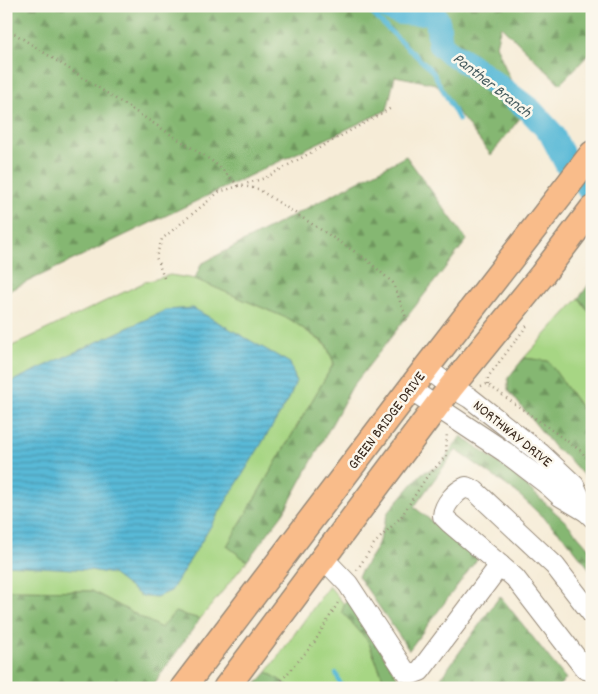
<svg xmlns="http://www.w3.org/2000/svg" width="598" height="694" font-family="Dekko,sans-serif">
	<defs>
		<pattern id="forest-firs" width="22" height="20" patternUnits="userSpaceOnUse" patternTransform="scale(1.25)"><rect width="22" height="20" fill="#85b772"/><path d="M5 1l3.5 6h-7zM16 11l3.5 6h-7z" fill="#6e955d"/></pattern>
		<pattern id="water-rules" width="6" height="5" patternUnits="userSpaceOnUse" patternTransform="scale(1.25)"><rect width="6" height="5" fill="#59b9d7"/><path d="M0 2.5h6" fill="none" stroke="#4b97ae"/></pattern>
	</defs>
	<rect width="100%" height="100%" fill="#fbf7ec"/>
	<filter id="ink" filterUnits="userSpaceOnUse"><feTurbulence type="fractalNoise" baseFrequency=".02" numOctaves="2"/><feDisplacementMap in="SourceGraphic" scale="10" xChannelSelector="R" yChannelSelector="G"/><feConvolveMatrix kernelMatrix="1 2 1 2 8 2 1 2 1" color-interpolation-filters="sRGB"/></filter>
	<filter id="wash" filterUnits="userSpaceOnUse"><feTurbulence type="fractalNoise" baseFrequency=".0096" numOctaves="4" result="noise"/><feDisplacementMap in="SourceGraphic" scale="20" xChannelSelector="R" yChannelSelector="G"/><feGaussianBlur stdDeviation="1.12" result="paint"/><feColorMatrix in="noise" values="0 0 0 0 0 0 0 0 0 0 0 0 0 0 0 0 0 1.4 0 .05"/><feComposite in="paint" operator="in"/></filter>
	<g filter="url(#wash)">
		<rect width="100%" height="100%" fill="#f6ecd7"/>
		<g fill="#a7d684" stroke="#718051">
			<path d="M170,275L195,279L291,320L326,345L334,363L227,546L247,561L200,619L175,612L161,628L92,591L6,590V349L145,282Z"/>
			<path d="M579,298L592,316V423L548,361L524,358Z"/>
			<path d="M329,586L344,604L368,641L387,688H292L267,672Z"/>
		</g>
		<g fill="url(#forest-firs)" stroke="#607048">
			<path d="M6,6H592V51L560,84L501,26L496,45L524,113L491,155L436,84L395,76L387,110L6,292Z"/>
			<path d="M406,156L467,240L352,387L284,512L247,561L227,546L334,363L326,344L291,320L195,279L201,264Z"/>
			<path d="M592,280V316L579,298Z"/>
			<path d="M524,358L548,361L592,423V485L569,459L555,448L508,390V378Z"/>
			<path d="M461,436L511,472L567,523L592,552V572L566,539L516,492L456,450L414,507L478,558L409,650L358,576L377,547L388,512L422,473L440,466Z"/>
			<path d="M6,590L92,591L161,628L175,612L200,619L151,688H6Z"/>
			<path d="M500,596L566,679L557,688H430L438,682Z"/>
			<path d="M348,598L404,688H387L368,641L342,612L344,604Z"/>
			<path d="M267,672L292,688H253Z"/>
		</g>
		<path fill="url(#water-rules)" stroke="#4a727a" d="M193,308L290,363L296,381L289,399L171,591L157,597L141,596L112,574L90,570L6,565V384L166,310Z"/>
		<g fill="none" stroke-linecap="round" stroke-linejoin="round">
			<g stroke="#59b9d7" stroke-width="4.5">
				<path d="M364,6L433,72L459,120"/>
				<path d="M336,673L342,688"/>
			</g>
			<path stroke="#59b9d7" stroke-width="25" d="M385,6C398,16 418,13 433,11L438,23L440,44L449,52L467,63L530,110L551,133L568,166L584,182L592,193"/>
		</g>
	</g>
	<g filter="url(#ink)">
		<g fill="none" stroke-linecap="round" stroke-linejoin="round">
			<g stroke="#988b7a" stroke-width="22">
				<g id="minor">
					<path d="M426,368L451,387L470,398L540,453L574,485L587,512L592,517"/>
					<path d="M410,389L505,452L548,485L560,496L587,512"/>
					<path d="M323,558L348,584L405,671L412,674L420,671L500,565L515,578L585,669L592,671"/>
					<path d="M500,565L449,522L443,516C444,504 456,491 466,487L475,491L555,566L592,614"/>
				</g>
			</g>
			<g stroke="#988b7a" stroke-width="28">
				<g id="major">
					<path d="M183,688L426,368L592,154"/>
					<path d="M226,688L451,387L542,275L592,209"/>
				</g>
			</g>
			<g stroke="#988b7a" stroke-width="2.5" stroke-dasharray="1 4" stroke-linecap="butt">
				<path d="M6,28L215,163L238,185L258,189L366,259L393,283L407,320"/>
				<path d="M164,278L156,257L162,239L219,192L265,178L393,107"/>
				<path d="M488,384V377L529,323"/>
				<path d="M481,386L487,384L581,451L592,464"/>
				<path d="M357,570L374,544L401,517L426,478L446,456L447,432"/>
				<path d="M275,688L314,643L339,601"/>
			</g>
			<use href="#minor" stroke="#fff" stroke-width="20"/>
			<use href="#major" stroke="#f9bc8a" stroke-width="25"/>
		</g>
	</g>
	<g text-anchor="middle" stroke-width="5" stroke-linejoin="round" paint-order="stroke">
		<g font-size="15" fill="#3b2a1e" stroke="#fbf7ec">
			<text transform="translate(386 420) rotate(-53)" y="5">GREEN BRIDGE DRIVE</text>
			<text transform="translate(513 433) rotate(39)" y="5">NORTHWAY DRIVE</text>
		</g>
		<g font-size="16" font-style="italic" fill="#465c5f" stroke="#fbf7ec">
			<text transform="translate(493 84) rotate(38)" y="6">Panther Branch</text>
		</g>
	</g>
	<rect width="598" height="694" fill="none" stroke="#fbf7ec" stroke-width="25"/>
</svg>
